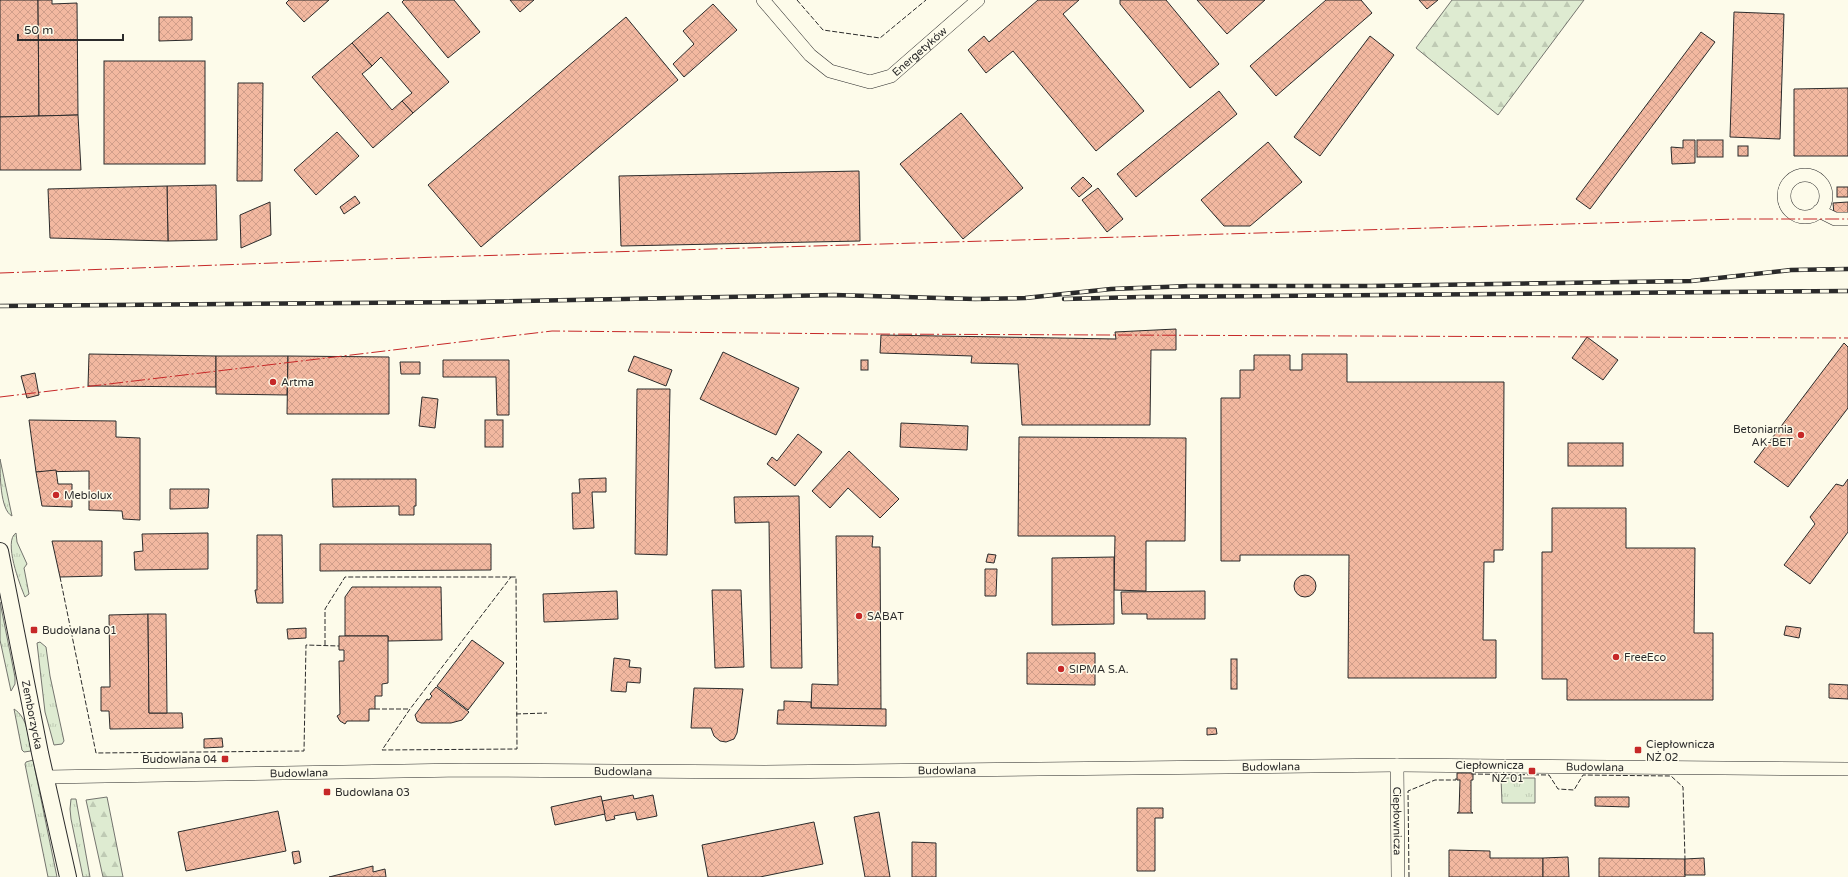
<svg xmlns="http://www.w3.org/2000/svg" width="1848" height="877" font-family="'Varela Round',sans-serif">
	<defs>
		<pattern id="grass-tufts" width="24" height="20" patternUnits="userSpaceOnUse"><rect width="24" height="20" fill="#deebd1"/><path d="M3 7l-1-3M5 7V3M7 7l1-3M15 17l-1-3M17 17v-4M19 17l1-3" fill="none" stroke="#bfcab4"/></pattern>
		<pattern id="forest-firs" width="22" height="20" patternUnits="userSpaceOnUse"><rect width="22" height="20" fill="#deebd1"/><path d="M5 1l3.5 6h-7zM16 11l3.5 6h-7z" fill="#bfcab4"/></pattern>
		<pattern id="building-cross-hatch" width="8" height="8" patternUnits="userSpaceOnUse"><rect width="8" height="8" fill="#f2b8a0"/><path d="M0 0l8 8M0 8l8-8" fill="none" stroke="#d09e8a"/></pattern>
	</defs>
	<rect width="100%" height="100%" fill="#fdfbea"/>
	<g fill="url(#grass-tufts)" stroke="#74746e">
		<path d="M0,459L12,516C0,510 0,474 0,459Z"/>
		<path d="M16,533L17,542L27,564L24,568L29,594L25,597C20,585 3,541 16,533Z"/>
		<path d="M0,602L15,677V684L11,691L0,640Z"/>
		<path d="M40,642L46,647L50,676L64,741L62,744L54,745L45,712L37,643Z"/>
		<path d="M14,709C28,718 28,736 31,751L24,752L22,750Z"/>
		<path d="M33,760L57,877H48L25,764L26,762Z"/>
		<path d="M1501,778H1535V803H1502Z"/>
		<path d="M71,799H76L90,877H83L71,819L70,809Z"/>
	</g>
	<g fill="url(#forest-firs)" stroke="#74746e">
		<path d="M1452,0H1584L1498,115L1416,48Z"/>
		<path d="M107,797L123,877H103L86,800Z"/>
	</g>
	<g fill="url(#building-cross-hatch)" stroke="#2b2b2b">
		<path d="M0,0H38L39,116L0,117Z"/>
		<path d="M38,0H52V4L77,3L78,115L39,116Z"/>
		<path d="M289,0H329L304,22L286,3Z"/>
		<path d="M404,0H454L480,32L448,58L402,2Z"/>
		<path d="M510,0H534L520,12Z"/>
		<path d="M1038,0H1079L1063,14L1144,111L1096,151L1013,51L986,73L968,50L984,36L989,42Z"/>
		<path d="M1120,0H1166L1219,64L1190,88L1120,4Z"/>
		<path d="M1197,0H1265L1227,34Z"/>
		<path d="M1326,0H1361L1372,13L1276,96L1250,66Z"/>
		<path d="M1419,0H1438L1427,9Z"/>
		<path d="M713,4L737,30L684,77L673,64L694,44L683,31Z"/>
		<path d="M388,12L449,82L413,113L402,101L412,93L381,57L372,66L352,43Z"/>
		<path d="M1734,12L1784,14L1780,139L1730,137Z"/>
		<path d="M159,17H192V40L159,41Z"/>
		<path d="M626,17L678,80L481,247L428,185Z"/>
		<path d="M1701,32L1715,42L1590,209L1576,199Z"/>
		<path d="M1370,36L1394,55L1320,156L1294,137Z"/>
		<path d="M352,43L372,66L362,74L392,110L402,101L413,113L373,148L312,77Z"/>
		<rect x="104" y="61" width="101" height="103"/>
		<path d="M238,83H263L262,181H237Z"/>
		<path d="M1848,88V156H1794V89Z"/>
		<path d="M1219,91L1237,114L1136,197L1117,174Z"/>
		<path d="M961,113L1023,188L963,239L900,164Z"/>
		<path d="M78,115L81,170H0V117Z"/>
		<path d="M337,132L359,156L316,195L294,170Z"/>
		<path d="M1683,140H1695V163L1672,164L1671,147L1683,148Z"/>
		<rect x="1697" y="140" width="26" height="17"/>
		<path d="M1268,142L1302,182L1250,226H1224L1201,200Z"/>
		<rect x="1738" y="146" width="10" height="10"/>
		<path d="M859,171L860,241L621,246L619,176Z"/>
		<path d="M1083,177L1092,186L1079,197L1071,188Z"/>
		<path d="M216,185L217,240L168,241L167,186Z"/>
		<path d="M167,186L168,241L50,238L48,189Z"/>
		<rect x="1837" y="187" width="11" height="10"/>
		<path d="M1098,188L1123,219L1107,232L1082,200Z"/>
		<path d="M355,196L360,203L344,214L340,207Z"/>
		<path d="M270,202L271,235L241,248L240,215Z"/>
		<path d="M1848,202V213L1834,214L1833,203Z"/>
		<path d="M1176,329V350H1151L1150,425H1022L1018,364L971,363L972,356L880,353L881,335L1116,339L1115,332Z"/>
		<path d="M1587,337L1618,360L1603,380L1572,358Z"/>
		<path d="M1844,343L1848,347V408L1788,487L1754,462Z"/>
		<path d="M723,352L799,388L776,435L700,399Z"/>
		<path d="M89,354L216,356V387L88,386Z"/>
		<path d="M1302,354H1347V382H1504L1503,550H1494V562H1484L1483,640H1496V678H1348L1349,555H1240V561H1221V398H1240V370H1254V355H1290V370H1302Z"/>
		<path d="M216,356H288L287,395L216,394Z"/>
		<path d="M288,356L389,357V414H287Z"/>
		<path d="M634,356L672,370L666,386L628,371Z"/>
		<path d="M443,360H509V415H497L496,377H443Z"/>
		<rect x="861" y="360" width="7" height="10"/>
		<path d="M400,362H420V374H401Z"/>
		<path d="M35,373L39,395L27,398L21,376Z"/>
		<path d="M637,389H670L667,555L635,554Z"/>
		<path d="M422,397L438,399L435,428L419,426Z"/>
		<path d="M29,420L116,421V437L140,438V520L123,519L122,511L89,510V471L36,472Z"/>
		<rect x="485" y="420" width="18" height="27"/>
		<path d="M901,423L968,426L967,450L900,447Z"/>
		<path d="M798,434L822,452L795,486L767,464L772,457L777,461Z"/>
		<path d="M1019,437L1186,438L1185,541H1146V591L1114,590L1115,536H1018Z"/>
		<rect x="1568" y="443" width="55" height="23"/>
		<path d="M849,451L899,499L880,518L848,488L830,508L812,491Z"/>
		<path d="M56,470L58,484H72V507L42,506L36,472Z"/>
		<path d="M606,478V492H592L594,528L573,529L572,493H580L579,479Z"/>
		<path d="M332,479H416V506H414V515H399V506L333,507Z"/>
		<path d="M1848,479V532L1810,584L1784,565L1815,524L1810,517L1836,484L1843,486Z"/>
		<path d="M170,489H209L208,508L170,509Z"/>
		<path d="M799,496L802,668H771L769,522L735,523L734,497Z"/>
		<path d="M1552,508H1626V548H1695L1694,633H1713V700H1567V679H1542V552H1552Z"/>
		<path d="M208,533V569L135,570L134,552L143,551L142,534Z"/>
		<path d="M257,535H282L283,603H257L255,590H257Z"/>
		<path d="M836,536H873L872,547H880L881,709L811,708L812,684L838,685Z"/>
		<path d="M52,541H102V576L60,577Z"/>
		<path d="M320,544H491V570L320,571Z"/>
		<path d="M988,554L996,555L994,563L986,562Z"/>
		<path d="M1114,557V624L1052,625V558Z"/>
		<path d="M985,569H997L996,596H985Z"/>
		<circle cx="1305" cy="586" r="11"/>
		<path d="M352,587H441L442,640L388,641V636H345V597Z"/>
		<path d="M712,590H741L744,667L715,668Z"/>
		<path d="M617,591L618,619L544,622L543,594Z"/>
		<path d="M1205,591V619H1147V614H1122L1121,592Z"/>
		<path d="M148,614L149,713H182L183,728L110,729L109,711H101V687H110L109,615Z"/>
		<path d="M148,614H166L167,713H149Z"/>
		<path d="M1786,626L1801,628L1799,638L1784,635Z"/>
		<path d="M306,628V638L288,639L287,629Z"/>
		<path d="M339,636H388V683L382,684V696H375V709H369V721H347L345,724L340,721L337,716L340,714L339,661H344V650H339Z"/>
		<path d="M472,640L504,663L468,710L437,686Z"/>
		<path d="M1027,653H1095V685L1027,684Z"/>
		<path d="M614,658L630,660L629,667L641,668L640,683L627,682L626,692L611,691Z"/>
		<rect x="1231" y="659" width="6" height="30"/>
		<path d="M1829,684L1848,685V699L1829,698Z"/>
		<path d="M436,687L469,712L462,720L451,723H421L417,721L415,715L427,699L429,700L432,696L430,694Z"/>
		<path d="M694,688L743,689L737,733L734,739L726,742L720,741L714,736L711,728H691Z"/>
		<path d="M784,701L811,702V708L886,709V726L777,724L778,710H784Z"/>
		<path d="M1207,728H1216L1217,734L1207,735Z"/>
		<path d="M222,738L223,747L204,748V739Z"/>
		<path d="M1457,773H1473V780H1471V812L1473,813H1457L1459,812L1460,780H1457Z"/>
		<path d="M633,795L634,799L653,795L657,816L637,820L635,812L614,816L615,819L606,821L602,801Z"/>
		<path d="M601,796L605,814L555,825L551,807Z"/>
		<path d="M1595,797H1629V807L1595,806Z"/>
		<path d="M1137,808H1163V818H1155V871H1137Z"/>
		<path d="M278,811L286,851L186,871L178,832Z"/>
		<path d="M879,812L890,877H865L854,817Z"/>
		<path d="M814,822L823,864L760,877H708L702,845Z"/>
		<path d="M912,842L936,843V877H912Z"/>
		<path d="M1449,850L1490,851V858H1543V877H1449Z"/>
		<path d="M299,851L301,862L294,864L292,852Z"/>
		<path d="M1568,857L1569,877H1543V858Z"/>
		<path d="M1599,858L1685,859V877H1599Z"/>
		<path d="M1704,858L1705,875H1685V859Z"/>
		<path d="M373,866V872L385,869L386,877H329Z"/>
	</g>
	<g fill="none" stroke-linecap="round" stroke-linejoin="round">
		<g stroke="#2b2b2b" stroke-width="14">
			<g id="minor">
				<path id="s1" d="M763,0L810,55L830,71L870,82L891,76L978,0"/>
				<circle cx="1805" cy="196" r="21"/>
				<path d="M1819,211L1835,219H1848"/>
				<path id="s2" d="M1397,765L1398,877"/>
				<path id="s3" d="M46,777L463,770L764,772L1397,765L1848,769"/>
			</g>
		</g>
		<g stroke="#2b2b2b" stroke-width="18">
			<g id="tertiary">
				<path id="s4" d="M0,551L40,753L68,877"/>
			</g>
		</g>
		<use href="#minor" stroke="#fdfbea" stroke-width="13"/>
		<use href="#tertiary" stroke="#fdfbea" stroke-width="16"/>
		<g stroke="#2b2b2b" stroke-width="4.5">
			<g id="rail">
				<path d="M1064,299L1141,297L1848,291"/>
				<path d="M0,306L474,302L834,295L975,299L1025,298L1111,289L1190,286H1371L1691,281L1791,270L1848,269"/>
			</g>
		</g>
		<use href="#rail" stroke="#fdfbea" stroke-width="3" stroke-dasharray="9" stroke-linecap="butt"/>
		<g stroke="#2b2b2b" stroke-width="1" stroke-dasharray="5 2" stroke-linecap="butt">
			<path d="M797,0L823,30L880,38L926,0"/>
			<path d="M60,577L96,753L304,751L306,645L339,646"/>
			<path d="M325,645V609L345,577H511L410,709"/>
			<path d="M375,709H410L382,750L517,749L516,577H511"/>
			<path d="M516,714L547,713"/>
			<path d="M1471,774L1549,775L1558,789L1574,790L1583,775L1671,776L1683,787L1685,859"/>
			<path d="M1409,877L1408,791L1435,780H1456V777"/>
		</g>
		<g stroke="#c62828" stroke-width="1" stroke-dasharray="14 3 2 3" stroke-linecap="butt">
			<path d="M0,273L438,257L1738,219H1848"/>
			<path d="M0,397L552,331L864,334L1848,338"/>
		</g>
	</g>
	<g fill="#c62828" stroke="#fdfbea" stroke-width="1.5">
		<circle cx="273" cy="382" r="4"/>
		<circle cx="1801" cy="435" r="4"/>
		<circle cx="56" cy="495" r="4"/>
		<circle cx="859" cy="616" r="4"/>
		<rect x="30" y="626" width="8" height="8" rx="2"/>
		<circle cx="1616" cy="657" r="4"/>
		<circle cx="1061" cy="669" r="4"/>
		<rect x="1634" y="746" width="8" height="8" rx="2"/>
		<rect x="221" y="755" width="8" height="8" rx="2"/>
		<rect x="1528" y="767" width="8" height="8" rx="2"/>
		<rect x="323" y="788" width="8" height="8" rx="2"/>
	</g>
	<g text-anchor="middle" stroke-width="3" stroke-linejoin="round" paint-order="stroke">
		<g font-size="11" fill="#2b2b2b" stroke="#fdfbea">
			<text dy="4" stroke="none"><textPath href="#s1" startOffset="199">Energetyków</textPath></text>
			<text dy="4" stroke="none"><textPath href="#s4" startOffset="167">Zemborzycka</textPath></text>
			<text dy="4" stroke="none"><textPath href="#s3" startOffset="1225">Budowlana</textPath></text>
			<text dy="4" stroke="none"><textPath href="#s3" startOffset="1549">Budowlana</textPath></text>
			<text dy="4" stroke="none"><textPath href="#s3" startOffset="577">Budowlana</textPath></text>
			<text dy="4" stroke="none"><textPath href="#s3" startOffset="901">Budowlana</textPath></text>
			<text dy="4" stroke="none"><textPath href="#s3" startOffset="253">Budowlana</textPath></text>
			<text dy="4" stroke="none"><textPath href="#s2" startOffset="56">Ciepłownicza</textPath></text>
		</g>
		<g font-size="11" fill="#2b2b2b" stroke="#fdfbea" text-anchor="start">
			<text x="281" y="386">Artma</text>
			<text x="1793" y="433" text-anchor="end">Betoniarnia<tspan x="1793" dy="13">AK-BET</tspan></text>
			<text x="64" y="499">Meblolux</text>
			<text x="867" y="620">SABAT</text>
			<text x="42" y="634">Budowlana 01</text>
			<text x="1624" y="661">FreeEco</text>
			<text x="1069" y="673">SIPMA S.A.</text>
			<text x="1646" y="748">Ciepłownicza<tspan x="1646" dy="13">NŻ 02</tspan></text>
			<text x="217" y="763" text-anchor="end">Budowlana 04</text>
			<text x="1524" y="769" text-anchor="end">Ciepłownicza<tspan x="1524" dy="13">NŻ 01</tspan></text>
			<text x="335" y="796">Budowlana 03</text>
		</g>
	</g>
	<path d="M18 34v6h105v-6" fill="none" stroke="#2b2b2b" stroke-width="2"/>
	<text x="24" y="34" font-size="12" fill="#2b2b2b" stroke="#fdfbea" stroke-width="3" paint-order="stroke">50 m</text>
</svg>
